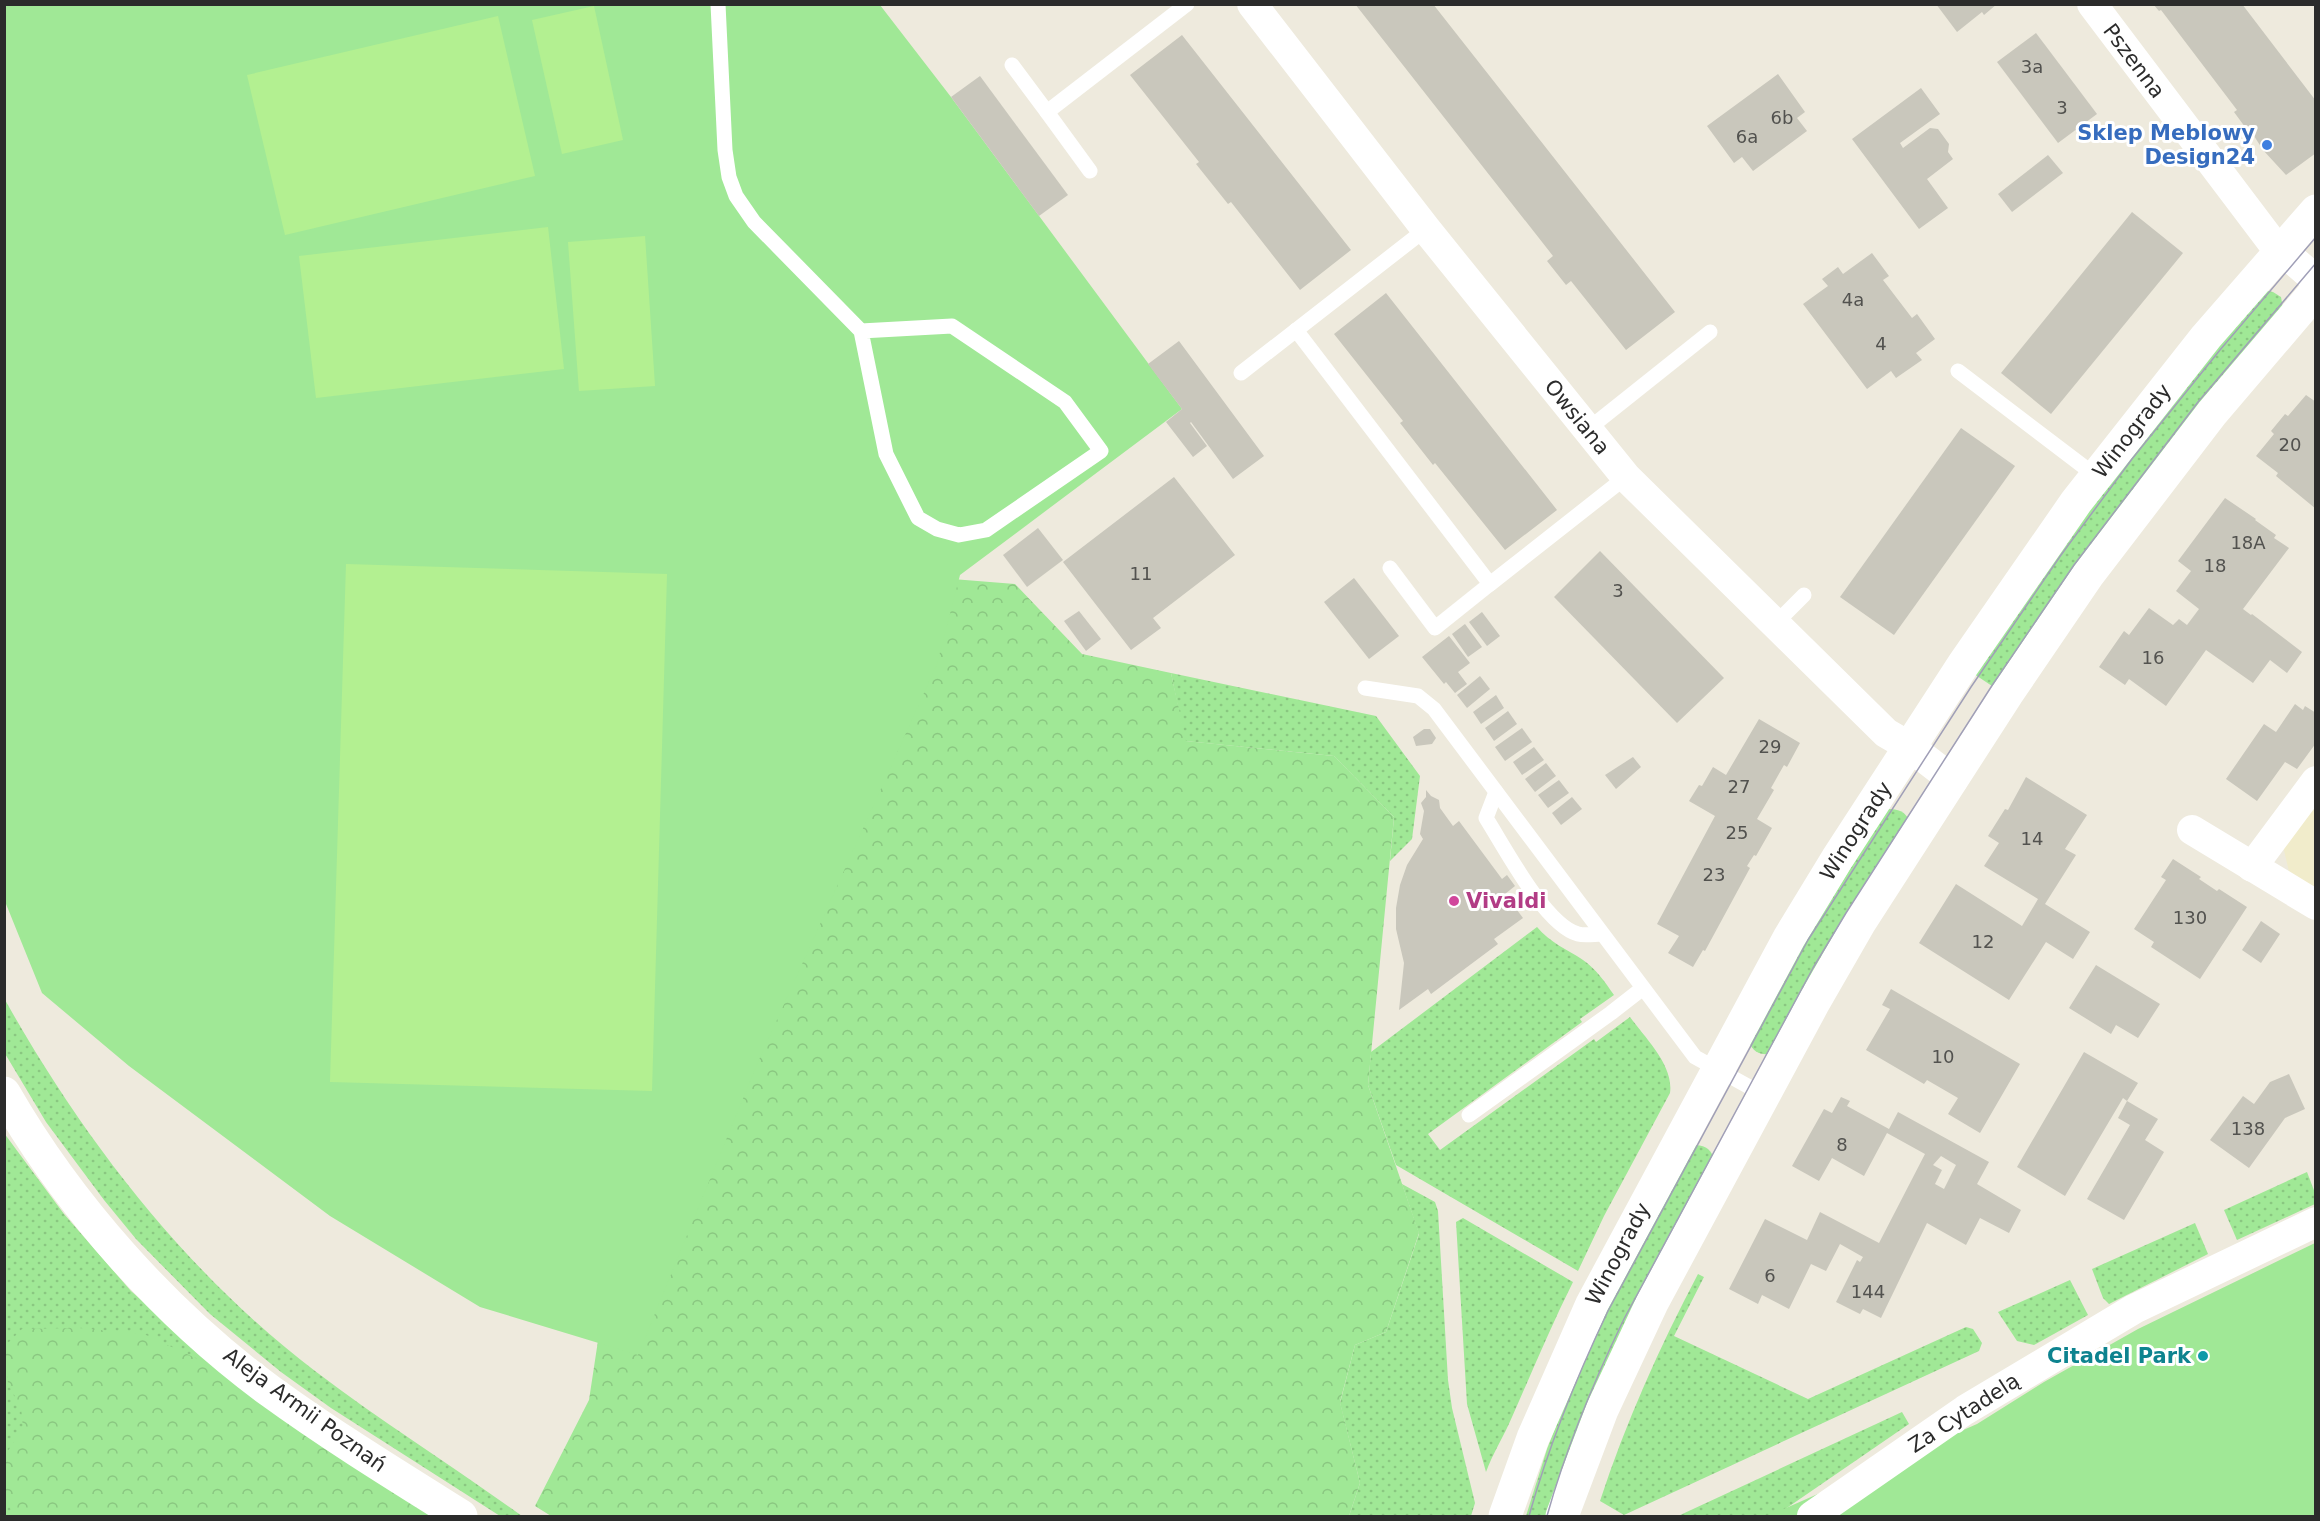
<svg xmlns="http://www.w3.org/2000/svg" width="2320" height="1521" font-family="'DejaVu Sans',sans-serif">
	<defs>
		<pattern id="grass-dots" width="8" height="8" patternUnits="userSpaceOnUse" patternTransform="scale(1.5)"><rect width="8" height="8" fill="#a0e896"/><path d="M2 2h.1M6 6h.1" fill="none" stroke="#8ac781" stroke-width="1.8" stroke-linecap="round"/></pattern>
		<pattern id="forest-crowns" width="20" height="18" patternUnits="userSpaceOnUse" patternTransform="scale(1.5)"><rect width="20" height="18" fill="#a0e896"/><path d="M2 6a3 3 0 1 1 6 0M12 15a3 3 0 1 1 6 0" fill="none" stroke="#8ac781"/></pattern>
	</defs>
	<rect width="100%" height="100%" fill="#eeeadd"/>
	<path fill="#f1eccb" d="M2315,804V891L2290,876L2283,846Z"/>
	<g fill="url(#grass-dots)">
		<path d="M2263,290L2273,292L2281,297L2283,308L1995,688L1974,674L2110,480Z"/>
		<path d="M1171,673L1376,716L1420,776L1412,839L1390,861L1394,817L1334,756L1185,741Z"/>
		<path d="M1887,809C1899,809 1904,811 1910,821L1771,1054C1758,1055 1754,1052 1748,1041L1780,982Z"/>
		<path d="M1537,927C1550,943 1567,949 1583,960C1596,969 1605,982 1614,995L1580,1019L1582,1022L1428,1134L1440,1150L1594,1039L1596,1042L1630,1017C1645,1038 1674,1065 1670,1093L1604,1216L1578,1271L1396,1165L1368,1085L1371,1052Z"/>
		<path d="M4,998C82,1138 186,1273 315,1371C382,1422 454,1467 522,1516H500L331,1408L281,1372L210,1314L136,1239L104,1200L46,1122L4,1052Z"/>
		<path d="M4,1133L64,1214L131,1291L221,1370L436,1516H5Z"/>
		<path d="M1692,1145C1704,1145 1709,1147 1714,1158L1547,1516H1526L1547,1449L1586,1349Z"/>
		<path d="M2307,1172L2315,1193V1204L2237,1240L2224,1210Z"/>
		<path d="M1402,1184L1435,1202L1438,1211L1448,1380L1452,1408L1475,1503L1471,1516H1349L1360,1483L1340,1403L1355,1345L1386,1332L1419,1234Z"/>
		<path d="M1463,1218L1573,1282C1551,1326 1532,1372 1512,1417C1504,1436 1493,1453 1486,1472L1467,1404L1456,1222Z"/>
		<path d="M2195,1223L2208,1254L2109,1304L2103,1298L2092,1269Z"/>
		<path d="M1698,1274L1704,1277L1674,1336L1808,1399L1966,1327L1973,1329L1982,1343L1979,1351L1624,1515L1600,1501C1626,1422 1659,1348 1698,1274Z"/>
		<path d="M2070,1280L2088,1315L2034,1345L2017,1341L1998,1312Z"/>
		<path d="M1902,1412L1909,1424L1775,1516H1678Z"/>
	</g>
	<g fill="url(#forest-crowns)">
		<path d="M890,574L1015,584L1082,654L1171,673L1186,741L1334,756L1394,817L1368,1085L1419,1233L1386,1332L1355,1345L1340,1402L1360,1483L1349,1516H551L535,1506L589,1400L599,1334Z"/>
		<path d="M79,1328L144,1334L221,1370L436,1516H13L5,1494L4,1457L23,1428L21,1407L8,1384L5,1346L22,1329Z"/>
	</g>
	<g fill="#a0e896">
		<path d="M4,5H880L951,97L1182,409L960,575L937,664L758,1062L638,1355L480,1307L330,1216L129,1066L42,993L4,899Z"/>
		<path d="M2315,1243V1516H1768L1977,1424L2044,1382L2138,1329Z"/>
	</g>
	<g fill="#b3f091">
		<path d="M594,6L623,140L562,154L532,20Z"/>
		<path d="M498,16L535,176L285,235L247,75Z"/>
		<path d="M548,227L564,369L316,398L299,256Z"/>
		<path d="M645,236L655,386L579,391L568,242Z"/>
		<path d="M346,564L667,574L652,1091L330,1082Z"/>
	</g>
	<g fill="#c9c7bc" fill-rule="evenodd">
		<path d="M1355,4H1433L1675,312L1626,350L1571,281L1566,285L1547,261L1553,256Z"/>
		<path d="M1936,4H1997L1984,15L1982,12L1957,32Z"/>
		<path d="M2153,4H2242L2316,101V153L2286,175L2263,150L2247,125L2245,127L2234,112L2237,110L2161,10L2159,11Z"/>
		<path d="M2036,33L2097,114L2058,143L1997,62Z"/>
		<path d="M1182,35L1351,250L1300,290L1231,202L1228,204L1196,164L1199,162L1130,75Z"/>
		<path d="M1778,74L1805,112L1797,118L1807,131L1753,171L1742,157L1734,163L1707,126Z"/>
		<path d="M980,76L1068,195L1039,216L951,97Z"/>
		<path d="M1921,88L1940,114L1900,143L1903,148L1930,128L1938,129L1949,144L1948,152L1953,159L1927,179L1948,208L1919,229L1852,139Z"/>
		<path d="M2048,155L2063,173L2012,212L1998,194Z"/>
		<path d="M2132,212L2183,253L2051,414L2001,373Z"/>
		<path d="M1872,253L1889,276L1883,280L1912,318L1917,314L1935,339L1916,353L1922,360L1896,378L1891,371L1867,389L1803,304L1828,286L1822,279L1838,267L1843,274Z"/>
		<path d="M1386,293L1557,510L1505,550L1435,463L1433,465L1400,423L1403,421L1334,334Z"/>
		<path d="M1179,341L1264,456L1233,479L1191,422L1190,423L1207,446L1193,457L1166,422L1182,409L1148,364Z"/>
		<path d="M2306,395L2316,402V509L2276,476L2278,473L2256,456L2274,434L2271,431L2285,414L2288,416Z"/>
		<path d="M1961,428L2015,466L1894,635L1840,597Z"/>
		<path d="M1174,477L1235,555L1153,618L1161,628L1131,650L1063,562Z"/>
		<path d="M2225,498L2256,519L2255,520L2276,535L2274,538L2289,548L2243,609L2251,615L2252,614L2302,652L2287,673L2270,660L2253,683L2206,650L2166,706L2129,679L2125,685L2099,667L2124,631L2129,635L2149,608L2173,625L2179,619L2187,625L2199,609L2176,591L2191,571L2178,561Z"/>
		<path d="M1038,528L1063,560L1027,587L1003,555Z"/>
		<path d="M1600,551L1724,678L1677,723L1554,597Z"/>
		<path d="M1354,578L1399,636L1369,659L1324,602Z"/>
		<path d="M1079,611L1101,639L1086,651L1064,621Z"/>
		<path d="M1482,612L1500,636L1487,646L1469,622Z"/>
		<path d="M1465,624L1482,647L1468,657L1452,634Z"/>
		<path d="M1449,636L1470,663L1458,672L1467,684L1455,693L1446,682L1444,684L1422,657Z"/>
		<path d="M1480,676L1490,689L1467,708L1457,695Z"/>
		<path d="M1496,695L1504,708L1481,724L1473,712Z"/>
		<path d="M2295,704L2303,710L2305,706L2316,713V743L2297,769L2285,762L2257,801L2226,779L2264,724L2276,732Z"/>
		<path d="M1508,711L1517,724L1494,741L1485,728Z"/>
		<path d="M1759,719L1800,743L1787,767L1784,765L1771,788L1774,790L1757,819L1772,828L1756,856L1754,855L1747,866L1750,868L1705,951L1703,950L1693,967L1668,953L1679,936L1657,924L1715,816L1689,801L1699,785L1702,786L1713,767L1726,775Z"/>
		<path d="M1522,728L1532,742L1505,761L1495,747Z"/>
		<path d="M1424,729H1430L1436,738L1432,744L1416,746L1413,737Z"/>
		<path d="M1534,747L1544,760L1522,775L1513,762Z"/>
		<path d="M1633,757L1641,767L1616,789L1605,775Z"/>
		<path d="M1546,763L1556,776L1535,792L1525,779Z"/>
		<path d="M2026,777L2087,815L2065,849L2076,855L2045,904L2090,932L2073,959L2046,942L2009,1000L1919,943L1956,884L2022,926L2038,899L1984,866L1999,843L1988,836L2005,809L2008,810Z"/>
		<path d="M1559,780L1569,793L1548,808L1538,795Z"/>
		<path d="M1426,790L1431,796L1439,800L1440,808L1453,826L1459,821L1502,879L1507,875L1515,886L1505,894L1523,918L1494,939L1498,944L1431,994L1428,989L1399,1010L1404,963L1396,929V908L1400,885L1407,865L1423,839L1420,834L1424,811L1421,803L1426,797Z"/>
		<path d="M1572,797L1582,809L1561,825L1552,813Z"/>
		<path d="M2173,859L2201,877L2199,879L2217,891L2219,889L2247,907L2200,979L2151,947L2154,942L2134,929L2166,880L2161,877Z"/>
		<path d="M2261,921L2280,934L2261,963L2242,950Z"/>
		<path d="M2096,965L2160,1004L2138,1038L2116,1025L2111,1034L2069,1008Z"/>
		<path d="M1891,989L2020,1064L1980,1133L1948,1114L1958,1098L1927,1080L1924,1084L1866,1050L1890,1009L1882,1005Z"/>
		<path d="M2084,1052L2138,1083L2127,1101L2123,1098L2065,1196L2017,1167Z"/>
		<path d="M2289,1074L2305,1109L2285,1118L2249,1168L2210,1140L2243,1096L2254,1104L2270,1082Z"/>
		<path d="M1841,1097L1850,1101L1847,1106L1889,1129L1898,1112L1989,1162L1977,1184L2021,1210L2009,1233L1980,1218L1966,1245L1927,1223L1881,1318L1863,1309L1860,1314L1836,1302L1857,1260L1860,1262L1863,1257L1840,1244L1826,1271L1811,1264L1789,1309L1762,1295L1758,1304L1729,1289L1765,1219L1807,1240L1820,1212L1879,1243L1925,1154L1887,1133L1864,1176L1832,1158L1819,1181L1792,1166L1824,1109L1832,1113ZM1941,1156L1956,1165L1944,1189L1935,1184L1942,1170L1933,1165Z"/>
		<path d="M2127,1101L2158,1119L2145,1140L2164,1152L2124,1220L2087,1199L2130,1125L2118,1118Z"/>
	</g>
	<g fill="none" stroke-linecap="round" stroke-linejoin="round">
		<g stroke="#fff" stroke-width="15">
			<path d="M718,4L725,150L729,177L736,196L754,222L861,331L886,454L918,518L937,529L959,535L986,530L1101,451L1065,402L952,326L861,331"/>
			<path d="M1012,65L1047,112"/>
			<path d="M1090,171L1047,112L1187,4"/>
			<path d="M1296,330L1490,584L1435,628L1390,568"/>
			<path d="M1958,371L2096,476"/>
			<path d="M1241,373L1426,229"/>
			<path d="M1587,430L1710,332"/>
			<path d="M1490,584L1626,477"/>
			<path d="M1775,624L1804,595"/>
			<path d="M1365,688L1418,696L1434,709L1695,1057L1764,1095"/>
			<path d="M1496,792L1486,818C1505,848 1545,925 1578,934C1585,936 1595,934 1602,934"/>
			<path d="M1469,1115L1611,1013L1643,988"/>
		</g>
		<g stroke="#fff" stroke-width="30">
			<path d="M1252,4L1426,229L1626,477L1886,733L1910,747L1953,780"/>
			<path d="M2092,4L2271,241L2316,280"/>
			<path d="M2192,830L2316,905"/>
			<path d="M2252,867L2316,781"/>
			<path d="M1812,1516L1965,1410L2134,1309L2316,1222"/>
		</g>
		<g stroke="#fff" stroke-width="33">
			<path d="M4,1093C69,1206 165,1314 270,1391C332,1436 397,1476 461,1516"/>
			<path d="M1505,1516L1533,1438L1592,1304L1789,938L1837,859L1963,665L2076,502L2206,337L2316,211"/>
			<path d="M1562,1516L1602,1410L1652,1303L1814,1002L1860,922L2007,694L2088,575L2212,413L2316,291"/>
		</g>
		<g stroke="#a09fb7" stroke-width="1.5">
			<path d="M1529,1516C1549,1445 1576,1378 1608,1311L1808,940L1971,687L2061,555L2132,459L2220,350L2316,237"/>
			<path d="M1547,1516C1566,1448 1593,1383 1624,1319L1813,968L1846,913L1993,684L2074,565L2198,402L2316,263"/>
		</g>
	</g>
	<circle fill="#3f7fe0" stroke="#fff" stroke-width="2" cx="2267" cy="145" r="6"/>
	<circle fill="#d1479c" stroke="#fff" stroke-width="2" cx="1454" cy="901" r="6"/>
	<circle fill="#0f9aa8" stroke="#fff" stroke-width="2" cx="2203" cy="1356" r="6"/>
	<g text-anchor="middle" stroke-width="6" stroke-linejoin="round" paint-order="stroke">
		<g font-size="18" fill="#52524f">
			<text x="2032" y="73">3a</text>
			<text x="2062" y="114">3</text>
			<text x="1782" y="124">6b</text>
			<text x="1747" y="143">6a</text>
			<text x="1853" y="306">4a</text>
			<text x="1881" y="350">4</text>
			<text x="2290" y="451">20</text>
			<text x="2248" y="549">18A</text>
			<text x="2215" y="572">18</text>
			<text x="1141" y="580">11</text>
			<text x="1618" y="597">3</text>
			<text x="2153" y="664">16</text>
			<text x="1770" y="753">29</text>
			<text x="1739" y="793">27</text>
			<text x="1737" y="839">25</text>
			<text x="2032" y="845">14</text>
			<text x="1714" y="881">23</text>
			<text x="2190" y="924">130</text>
			<text x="1983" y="948">12</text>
			<text x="1943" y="1063">10</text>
			<text x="2248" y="1135">138</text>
			<text x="1842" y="1151">8</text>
			<text x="1770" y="1282">6</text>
			<text x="1868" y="1298">144</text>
		</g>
		<g font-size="21" fill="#2b2b2b" stroke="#fff">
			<text transform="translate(2134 61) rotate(53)" y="7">Pszenna</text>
			<text transform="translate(1577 417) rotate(51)" y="7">Owsiana</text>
			<text transform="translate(2132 431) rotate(-52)" y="7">Winogrady</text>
			<text transform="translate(1856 831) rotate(-57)" y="7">Winogrady</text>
			<text transform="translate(1618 1254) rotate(-62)" y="7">Winogrady</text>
			<text transform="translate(305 1410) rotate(36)" y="7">Aleja Armii Poznań</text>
			<text transform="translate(1964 1413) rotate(-33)" y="7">Za Cytadelą</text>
		</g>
		<g font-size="21" font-weight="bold" fill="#366cbe" stroke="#fff" text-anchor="end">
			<text x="2255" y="140">Sklep Meblowy<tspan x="2255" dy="24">Design24</tspan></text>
		</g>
		<g font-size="21" font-weight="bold" fill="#b23c85" stroke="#fff" text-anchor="start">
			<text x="1466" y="908">Vivaldi</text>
		</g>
		<g font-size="21" font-weight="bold" fill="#0d838f" stroke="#fff" text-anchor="end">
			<text x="2191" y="1363">Citadel Park</text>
		</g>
	</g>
	<rect width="2320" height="1521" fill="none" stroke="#2b2b2b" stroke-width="12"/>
</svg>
